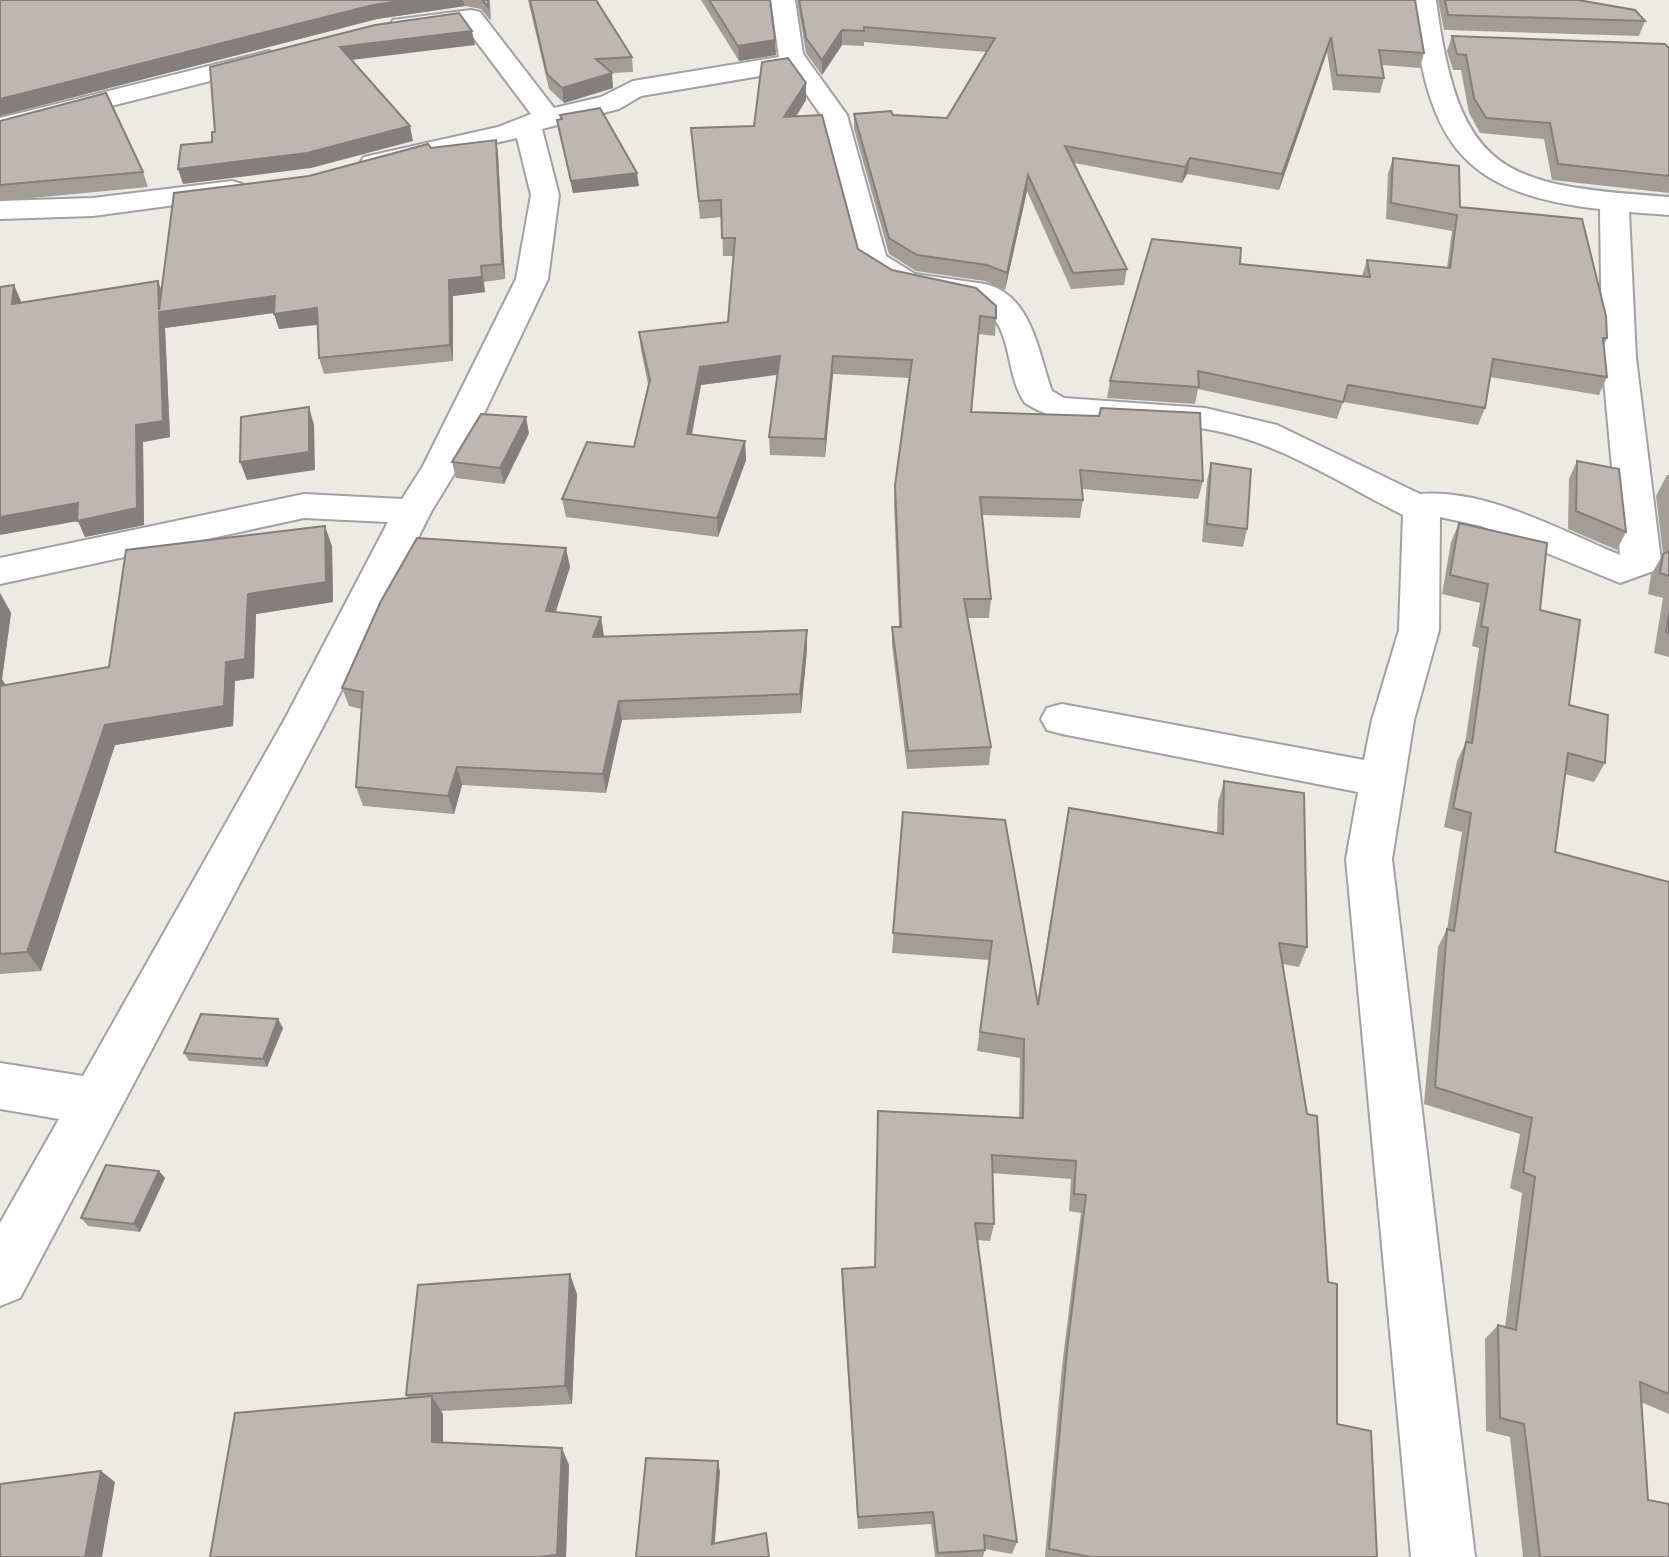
<svg xmlns="http://www.w3.org/2000/svg" width="1669" height="1557" font-family="Poppins,sans-serif">
	<rect width="100%" height="100%" fill="#edeae4"/>
	<g fill="none" stroke-linecap="round" stroke-linejoin="round">
		<g stroke="#a1a1a1" stroke-width="4">
			<g id="minor">
				<path d="M771,0H795L803,54L847,115L886,256L915,274L985,284C1032,295 1038,352 1052,391L1064,398L1205,408L1277,425L1420,494C1488,489 1559,530 1620,555L1602,358L1600,209C1456,193 1427,137 1412,0H1436C1459,177 1505,185 1669,197V215L1629,212L1636,358L1661,561L1656,570L1620,583L1481,526L1440,517L1439,630L1414,720L1392,859L1475,1557H1411L1346,859L1358,792L1062,734L1047,730L1041,719L1047,708L1062,704L1364,760L1372,720L1399,630L1403,515C1341,484 1276,440 1206,429C1148,419 1076,436 1025,403C1006,376 1013,337 989,312C959,281 898,307 860,264L821,115L790,71L641,96L619,109L542,129L559,195L548,279L459,466L431,512L328,717L20,1298L0,1306V1223L59,1119L0,1109V1063L83,1076L286,717L388,522L304,518L0,584V558L304,494L402,499L423,466L516,279L531,195L517,138L374,171L364,169L360,163L364,157L498,127L531,114L464,25L402,32L393,30L390,25L393,20L471,10L480,12L554,108L601,97L633,81L779,57Z"/>
				<path d="M269,51L282,59L278,64L0,134V118Z"/>
				<path d="M232,181L242,184L246,190L242,196L93,216L0,219V201L93,198Z"/>
			</g>
		</g>
		<use href="#minor" fill="#fff" fill-rule="evenodd"/>
	</g>
	<g fill="#a39d98">
		<path d="M0,0H490L491,21L481,9L465,6L377,19L0,116Z"/>
		<path d="M528,0H596L632,57L633,72L611,73L613,88L564,103L549,89Z"/>
		<path d="M701,0H770L776,55L739,61Z"/>
		<path d="M797,0H1415L1424,53L1420,68L1382,65L1384,78L1380,93L1333,90L1327,52L1279,190L1187,174L1182,183L1074,163L1127,269L1124,285L1071,289L1027,191L1005,290L985,281L916,271L889,254L854,129V114L947,118L987,52L864,42V46L842,45L822,75L806,53Z"/>
		<path d="M1438,0H1578L1645,21L1639,36L1444,30Z"/>
		<path d="M1452,36L1669,48V193L1552,180L1544,139L1480,133L1469,113L1461,70H1453L1447,51Z"/>
		<path d="M806,83V100L796,117L858,249L892,270L996,318L995,336L979,334L972,412L1203,481L1198,499L1082,489L1083,500L1080,518L982,515L991,599L989,618H967L991,747L989,765L907,769L892,645V627H899L894,503L895,485L910,378L833,374L825,457L770,455L769,437L777,375L701,385L692,435L745,441L746,460L718,537L566,517L562,499L634,447L648,384L641,350L639,332L728,322L733,256H723L722,217L700,219L691,128L754,126Z"/>
		<path d="M560,115L639,186L573,193L559,132L557,120H560Z"/>
		<path d="M0,121L143,172L148,187L0,201Z"/>
		<path d="M496,140L498,155L505,279L484,282L485,292L453,296V361L324,374L319,358L317,325L279,329L274,313L165,328L170,437L143,442L144,525L85,537L78,521L14,285L21,303L162,291L309,176L431,148Z"/>
		<path d="M1393,158L1460,207L1607,338L1604,345L1607,377L1599,395L1490,377L1485,408L1478,425L1343,402L1337,419L1198,389L1195,404L1107,398L1110,381L1240,264L1362,276L1367,260L1447,268L1452,231L1386,219L1388,174Z"/>
		<path d="M529,433L504,484L456,478L452,462Z"/>
		<path d="M1577,461L1626,532L1617,550L1568,529L1569,479Z"/>
		<path d="M1211,463L1247,529L1243,547L1202,542L1207,481Z"/>
		<path d="M1667,475H1669V657L1654,653L1663,598L1648,594L1651,575L1663,554L1656,496Z"/>
		<path d="M1459,523L1540,610L1569,705L1605,763L1594,782L1565,774L1555,852L1669,882V1414L1641,1402L1648,1500L1669,1557H1523L1510,1437L1486,1431L1485,1339L1498,1325L1505,1327L1522,1193L1510,1188L1520,1134L1424,1104L1438,947L1447,929L1462,832L1444,827L1457,761L1465,744L1479,648L1472,646L1480,603L1442,594L1451,542Z"/>
		<path d="M332,546L333,602L256,614L254,678L235,681L233,726L115,745L41,971L0,974V593L11,613L2,679L5,685L109,667Z"/>
		<path d="M570,567L555,612L601,617L604,637L807,649L801,713L622,720L606,793L462,785L454,814L363,806L356,787L361,709L349,706L342,688Z"/>
		<path d="M1224,781L1307,947L1299,967L1283,964L1337,1424L1377,1557H1045L1062,1366L1081,1213L1069,1211L1071,1179L992,1173L994,1224L990,1241L977,1240L1017,1542L1012,1554L985,1549L983,1557H935L931,1524L858,1529L842,1286V1269L874,1267L1019,1118L1020,1058L977,1051L989,960L892,953L903,812L1037,1003L1069,808L1217,833L1218,802Z"/>
		<path d="M283,1028L267,1067L189,1061L184,1053Z"/>
		<path d="M159,1171L165,1178L140,1232L88,1226L81,1218Z"/>
		<path d="M577,1294L572,1404L441,1411L443,1414V1443L569,1465L566,1557H210L408,1398L406,1395Z"/>
	</g>
	<g fill="#847f7c">
		<path d="M408,0H463L465,6L377,19L0,116V99L373,5Z"/>
		<path d="M842,30V45L822,75V60Z"/>
		<path d="M472,31L475,45L343,61L340,47Z"/>
		<path d="M1331,37L1327,52L1279,190L1282,174Z"/>
		<path d="M775,40L776,55L739,61L738,46Z"/>
		<path d="M612,73L613,88L564,103L562,88Z"/>
		<path d="M806,83V100L784,134V117Z"/>
		<path d="M410,126L413,141L311,168L183,184L178,169Z"/>
		<path d="M496,140L498,155L505,279L502,264Z"/>
		<path d="M1190,158L1187,174L1182,183L1185,167Z"/>
		<path d="M637,173L639,186L573,193L571,181Z"/>
		<path d="M1028,175L1027,191L1005,290L1007,273Z"/>
		<path d="M481,266L485,292L453,296V361L450,345L449,280Z"/>
		<path d="M158,281L164,297L275,296L280,312L165,328L170,437L143,442L144,525L85,537L78,521L0,535V517L78,503L136,425Z"/>
		<path d="M14,285L21,301L19,320L12,304Z"/>
		<path d="M317,308L321,324L279,329L274,314Z"/>
		<path d="M780,356V374L701,385L688,453L687,434L700,367Z"/>
		<path d="M833,356V374L825,457V439Z"/>
		<path d="M309,407L314,425L315,470L247,480L240,462Z"/>
		<path d="M526,417L529,433L504,484L500,468Z"/>
		<path d="M745,441L746,460L718,537L717,518Z"/>
		<path d="M325,526L332,546L333,602L256,614L254,678L235,681L233,726L115,745L41,971L27,952L105,725L248,594Z"/>
		<path d="M566,548L570,567L550,630L546,611Z"/>
		<path d="M0,593L11,613L2,679L9,691L0,698Z"/>
		<path d="M601,617L604,636L597,656L593,637Z"/>
		<path d="M807,630V649L801,713L800,694Z"/>
		<path d="M619,701L622,720L606,793L603,774Z"/>
		<path d="M457,767L462,785L454,814L448,796Z"/>
		<path d="M278,1019L283,1028L267,1067L263,1059Z"/>
		<path d="M159,1171L165,1178L140,1232L134,1224Z"/>
		<path d="M570,1274L577,1294L572,1404L565,1386Z"/>
		<path d="M432,1396L443,1414V1459L432,1442Z"/>
		<path d="M562,1448L569,1465L566,1557H558Z"/>
		<path d="M718,1461L720,1472L714,1554L712,1544Z"/>
		<path d="M101,1471L115,1482L102,1557H85Z"/>
	</g>
	<g fill="#bdb6b1" stroke="#847f7c" stroke-width="2">
		<path d="M0,0H408L373,5L0,99Z"/>
		<path d="M482,0H488V7Z"/>
		<path d="M530,0H596L632,57L596,59L612,73L562,88L547,74Z"/>
		<path d="M709,0H770L775,40L738,46Z"/>
		<path d="M799,0H1415L1424,53L1379,50L1384,78L1337,75L1331,37L1282,174L1190,158L1185,167L1065,146L1127,269L1073,273L1028,175L1007,273L987,265L917,255L889,238L854,114L891,111L893,115L947,118L995,38L864,27V31L842,30L822,60L806,38Z"/>
		<path d="M1445,0H1578L1635,10L1645,21L1448,15Z"/>
		<path d="M459,13L472,31L340,47L410,126L307,153L178,169L181,145L212,142V132H215L210,67L375,25Z"/>
		<path d="M1452,36L1665,44L1669,48V176L1558,164L1550,123L1486,118L1474,98L1466,55L1457,54Z"/>
		<path d="M788,58L806,83L784,117L822,115L858,249L892,270L976,288L996,306V318L980,316L971,412L1099,416L1101,408L1200,413L1203,481L1080,470L1083,500L980,497L991,599H964L991,747L908,751L892,627H901L895,485L912,360L833,356L825,439L769,437L780,356L700,367L687,434L745,441L717,518L562,499L587,442L634,447L650,380L639,332L728,322L735,238H722L721,200L699,201L691,128L754,126L762,62Z"/>
		<path d="M106,93L143,172L0,185V121Z"/>
		<path d="M600,108L637,173L571,181L557,120L562,119L560,115Z"/>
		<path d="M496,140L502,264L481,266L482,277L449,280L450,345L319,358L317,308L274,314L275,296L159,312L163,421L136,425L137,508L77,521L78,503L0,517V287L14,285L12,304L158,281L159,310L174,193L309,176L428,144L431,148Z"/>
		<path d="M1393,158L1459,166L1460,207L1582,219L1606,316L1607,338H1603L1607,377L1493,359L1485,408L1348,385L1343,402L1198,371L1199,387L1110,381L1152,239L1241,248L1240,264L1370,277L1367,260L1450,268L1457,215L1391,203Z"/>
		<path d="M309,407V452L240,462L241,417Z"/>
		<path d="M481,414L526,417L500,468L452,462Z"/>
		<path d="M1577,461L1619,469L1626,532L1576,511Z"/>
		<path d="M1211,463L1251,469L1247,529L1207,524Z"/>
		<path d="M1459,523L1547,543L1540,610L1580,620L1569,705L1608,715L1605,763L1568,753L1555,852L1669,882V1394L1640,1382L1648,1500L1669,1504V1557H1540L1524,1424L1500,1418L1498,1325L1516,1330L1535,1177L1523,1172L1532,1118L1435,1087L1447,929L1454,931L1471,813L1453,808L1466,742L1472,743L1488,628L1481,626L1488,584L1450,575Z"/>
		<path d="M325,526L326,582L248,594L245,659L226,662L224,706L105,725L27,952L0,954V686L109,667L126,550Z"/>
		<path d="M417,538L566,548L546,611L601,617L593,637L807,630L800,694L619,701L603,774L457,767L448,796L356,787L363,692L342,688L381,601Z"/>
		<path d="M1669,551V576L1660,573L1663,554Z"/>
		<path d="M1669,613V633L1666,632Z"/>
		<path d="M1224,781L1304,793L1307,947L1279,943L1307,1114L1317,1116L1328,1282L1337,1284V1424L1371,1431L1377,1557H1091L1049,1549L1067,1350L1086,1195L1074,1194L1076,1161L992,1155L994,1224L975,1223L1017,1542L984,1535L985,1550L938,1553L933,1512L858,1517L842,1269L875,1267L878,1111L1023,1118L1024,1039L980,1032L992,941L893,933L903,812L1005,820L1038,1005L1069,808L1223,834Z"/>
		<path d="M201,1014L278,1019L263,1059L184,1053Z"/>
		<path d="M106,1165L159,1171L134,1224L81,1218Z"/>
		<path d="M570,1274L565,1386L406,1395L418,1285Z"/>
		<path d="M432,1396V1442L562,1448L557,1555L538,1557H210L235,1413Z"/>
		<path d="M646,1458L718,1461L712,1544L766,1533L769,1557H636Z"/>
		<path d="M101,1471L85,1557H0V1484Z"/>
	</g>
</svg>
